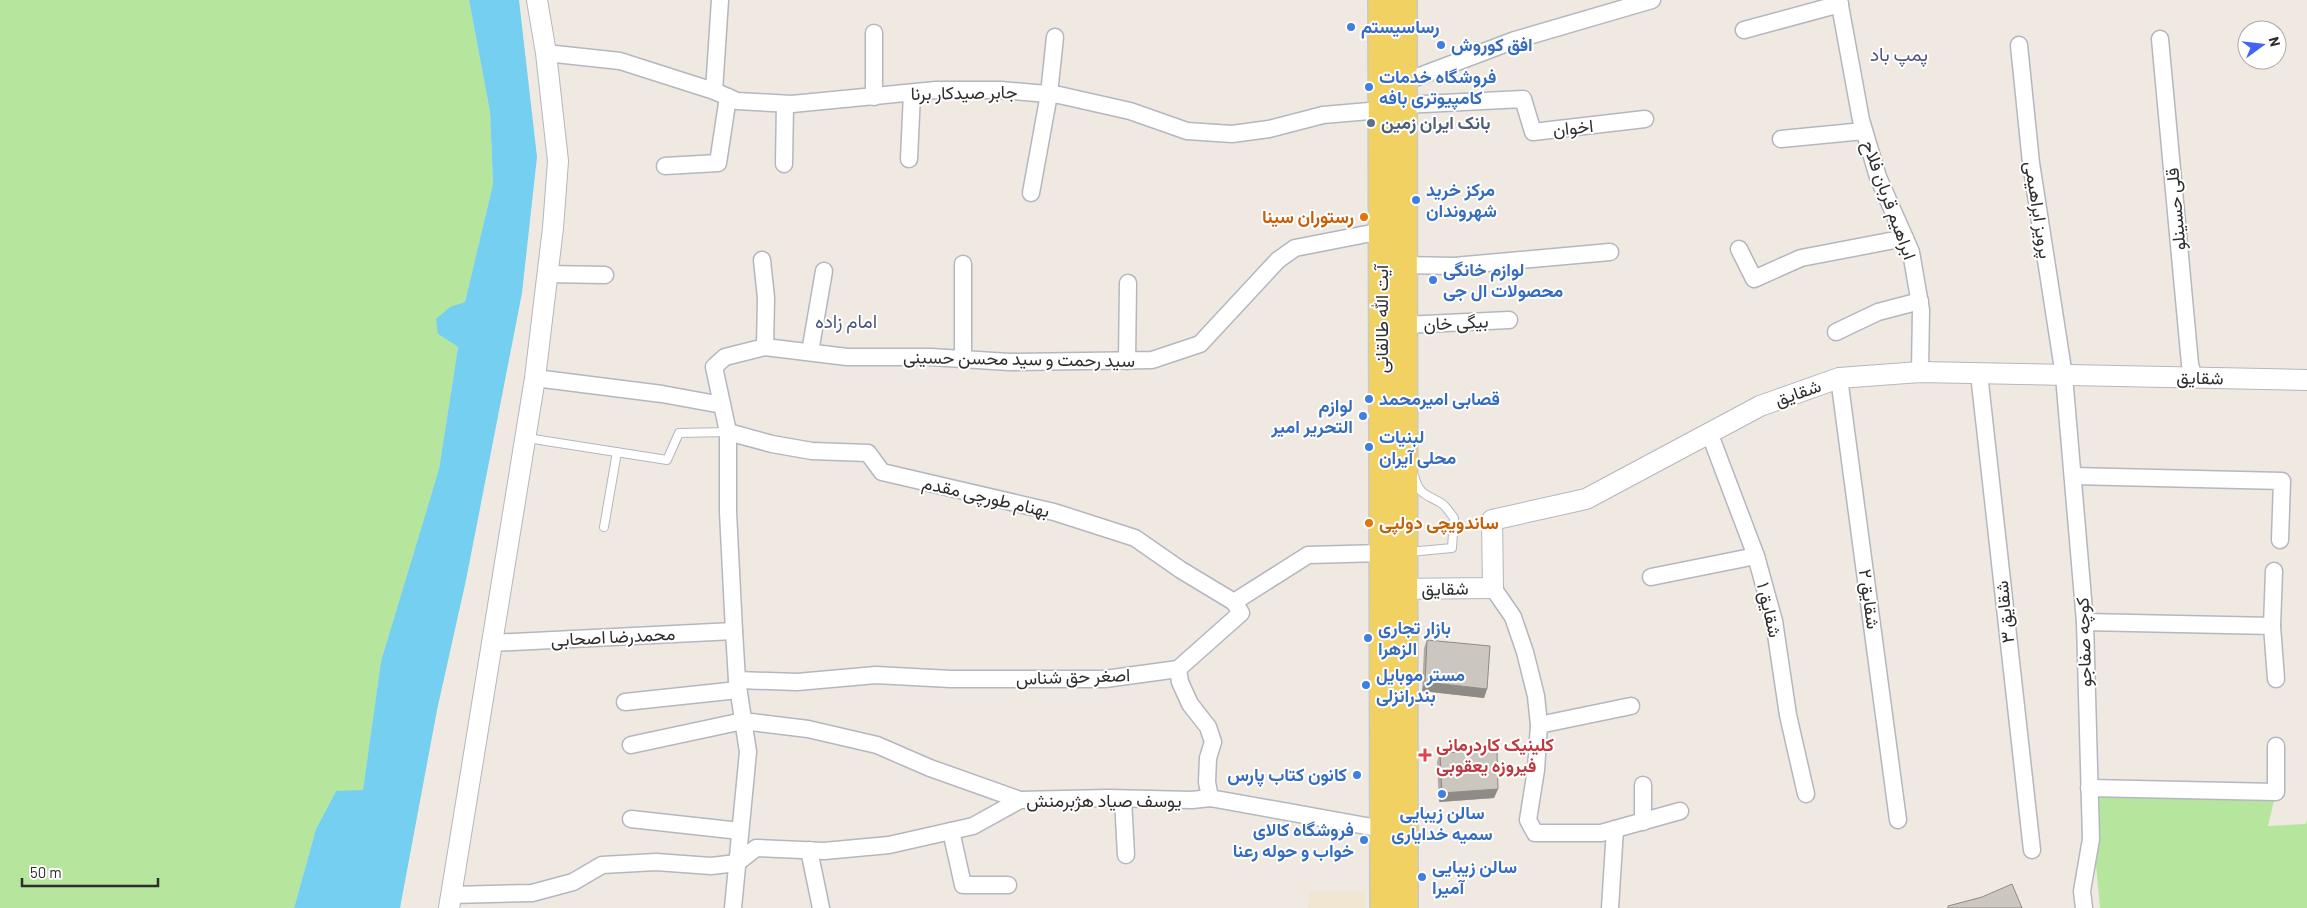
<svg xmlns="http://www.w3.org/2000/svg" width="2307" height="908" font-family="Barlow,Vazirmatn,sans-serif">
	<rect width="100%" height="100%" fill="#efe9e1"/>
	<path fill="#f0e6d1" d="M1310,891H1365V908H1308Z"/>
	<g fill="#b6e59e">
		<path d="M0,0H469L490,112L493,184L465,302L450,308L438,334L458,347L439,469L381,661L363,791H336L316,829L294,908H0Z"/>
		<path d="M2089,788L2276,792L2268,826L2306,824L2307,820V908H2100Z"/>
	</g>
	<path fill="#75cff0" d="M469,0H519L537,157L522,293L466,580L437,710L400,908H294L316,829L336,791L363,790L381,661L439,469L458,347L438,334L436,319L450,307L465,302L493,184L490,112Z"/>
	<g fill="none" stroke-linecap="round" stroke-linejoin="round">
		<g stroke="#b4b7c1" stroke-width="10">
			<g id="service">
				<path d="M527,438L667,460L679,433L728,432"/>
				<path d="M604,527L617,452"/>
				<path d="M1409,552L1452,548L1454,518C1450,513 1446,506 1441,503C1426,494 1420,496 1414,476"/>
			</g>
		</g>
		<g stroke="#b4b7c1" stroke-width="19">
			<g id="minor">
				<path d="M1839,0L1861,120L1878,177L1911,252L1921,310L1920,372"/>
				<path d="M1744,30L1840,4"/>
				<path d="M874,33V97"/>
				<path d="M2160,39L2190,364L2194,378"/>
				<path d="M2019,45L2031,163L2064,376L2085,622L2091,839L2082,891L2084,908"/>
				<path d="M546,53L620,61L714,91L737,101L792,104L936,90H1001L1059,95L1130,111L1187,131L1232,134L1269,129L1323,115L1381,110"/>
				<path d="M1404,82L1515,40L1652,0"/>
				<path d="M714,91L720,0"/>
				<path d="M1404,105L1523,99L1533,132L1645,119"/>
				<path d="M1781,139L1864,131"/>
				<path d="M909,159L912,93"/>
				<path d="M784,164L785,104"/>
				<path d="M665,166L718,163L728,97"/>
				<path d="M1031,193L1049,94L1055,37"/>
				<path d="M1739,249L1754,279L1801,258L1905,238"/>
				<path d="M762,260L766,298L765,347"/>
				<path d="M1404,265L1454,266L1610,252"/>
				<path d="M547,274L605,275"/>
				<path d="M1404,325L1509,320"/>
				<path d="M1836,332L1878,312L1920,301"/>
				<path d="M810,352L824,271"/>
				<path d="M963,359V264"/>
				<path d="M1127,361L1128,283"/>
				<path d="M1979,374L2032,850"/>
				<path d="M535,378L662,394L722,405"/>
				<path d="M1839,378L1898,820"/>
				<path d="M728,432L772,444L812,451L868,453L882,472L1054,512L1135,538L1181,570L1234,602"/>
				<path d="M1709,432L1756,556L1774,621L1788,715L1806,794"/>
				<path d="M2073,476L2282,481L2280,540"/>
				<path d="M2274,571L2272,626L2276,679"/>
				<path d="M1651,577L1756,556"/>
				<path d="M1493,588L1513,617L1525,652L1536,696L1539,725L1536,770L1528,820L1535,833H1601L1680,811"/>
				<path d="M2085,622L2272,626"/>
				<path d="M492,643L734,631"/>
				<path d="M1178,669L1180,682L1190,704L1208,727L1213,742L1208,758L1207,782L1210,798"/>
				<path d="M737,680L797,682L876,675L951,679H1105L1178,669L1241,613L1234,602L1308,555L1383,553"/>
				<path d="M625,702L738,690"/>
				<path d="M1539,725L1631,706"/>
				<path d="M631,745L743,721L808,729L877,745L930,768L1020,800"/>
				<path d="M2089,788L2276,792V746"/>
				<path d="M1123,799L1126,855"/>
				<path d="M631,819L740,831"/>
				<path d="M1643,822V785"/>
				<path d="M951,831L963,885H1008"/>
				<path d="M809,850L821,908"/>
				<path d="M452,895L532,893L573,882L602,865L656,862L711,866L737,863L756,848L824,851L889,845L973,826L1020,800L1108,798L1192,800L1210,798L1383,829"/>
				<path d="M733,908L748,752L737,680L734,631L728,512V432L714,367L725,357L765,347L847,357H931L1009,362L1152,360L1200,344L1278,260L1295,248L1382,231"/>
				<path d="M1610,908L1615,829"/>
			</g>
		</g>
		<g stroke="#b4b7c1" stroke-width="22">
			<g id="tertiary">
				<path d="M1391,589L1493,588L1492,520L1586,499L1760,406L1839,378L1920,372L2307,380"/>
				<path d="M449,908L535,378L553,228L558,161L546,53L537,0"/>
			</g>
		</g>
		<g stroke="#c9c9c9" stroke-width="28">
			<g id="primary">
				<path d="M1381,0L1383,908"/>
				<path d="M1404,0L1405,908"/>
			</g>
		</g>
		<use href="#service" stroke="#fff" stroke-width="8"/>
		<use href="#minor" stroke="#fff" stroke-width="16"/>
		<use href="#tertiary" stroke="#fff" stroke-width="20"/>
		<use href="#primary" stroke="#f2d163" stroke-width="25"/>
	</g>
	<g fill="#afaba4">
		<path d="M1427,640L1487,689L1484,698L1422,691L1424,648Z"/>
		<path d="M1440,753L1498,789L1494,798L1439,802L1437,762Z"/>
	</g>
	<g fill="#8e8b86">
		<path d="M1425,682L1487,689L1484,698L1422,691Z"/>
		<path d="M1498,789L1494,798L1439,802L1442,793Z"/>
	</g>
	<g fill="#cbc7bf" stroke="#8e8b86">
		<path d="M1427,640L1490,646L1487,689L1425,682Z"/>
		<path d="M1497,750L1498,789L1442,793L1440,753Z"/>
		<path d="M2012,884L2022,908H1948V906L1982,897Z"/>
	</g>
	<g fill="#3f7fe0" stroke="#fff" stroke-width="2">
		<circle cx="1351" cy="27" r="5"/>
		<circle cx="1441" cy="45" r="5"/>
		<circle cx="1369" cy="87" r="5"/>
		<circle cx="1416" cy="200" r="5"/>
		<circle cx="1433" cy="280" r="5"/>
		<circle cx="1369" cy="399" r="5"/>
		<circle cx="1363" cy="416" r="5"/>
		<circle cx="1369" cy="447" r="5"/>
		<circle cx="1368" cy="638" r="5"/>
		<circle cx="1366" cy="685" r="5"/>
		<circle cx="1357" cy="775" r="5"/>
		<circle cx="1442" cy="794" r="5"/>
		<circle cx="1364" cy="840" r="5"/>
		<circle cx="1422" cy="877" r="5"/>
	</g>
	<circle fill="#5c6f8a" stroke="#fff" stroke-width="2" cx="1371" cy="123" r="5"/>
	<g fill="#e8710a" stroke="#fff" stroke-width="2">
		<circle cx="1364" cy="217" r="5"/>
		<circle cx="1369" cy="523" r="5"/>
	</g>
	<path fill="#e0444e" stroke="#fff" stroke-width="2" d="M1422.5 747.5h5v5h5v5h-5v5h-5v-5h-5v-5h5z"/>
	<g text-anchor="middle" stroke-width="4" stroke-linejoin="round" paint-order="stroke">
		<g font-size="18" font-weight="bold" fill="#366cbe" stroke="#fff" text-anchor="start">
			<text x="1361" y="33">رساسیستم</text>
			<text x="1451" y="51">افق کوروش</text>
			<text x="1379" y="83">فروشگاه خدمات<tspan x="1379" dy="21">کامپیوتری بافه</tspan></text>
			<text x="1426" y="196">مرکز خرید<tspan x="1426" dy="21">شهروندان</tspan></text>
			<text x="1443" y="276">لوازم خانگی<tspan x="1443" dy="21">محصولات ال جی</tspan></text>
			<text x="1379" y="405">قصابی امیرمحمد</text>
			<text x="1353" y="412" text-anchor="end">لوازم<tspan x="1353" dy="21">التحریر امیر</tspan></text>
			<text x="1379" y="443">لبنیات<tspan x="1379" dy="21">محلی آیران</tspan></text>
			<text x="1378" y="634">بازار تجاری<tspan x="1378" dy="21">الزهرا</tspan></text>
			<text x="1376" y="681">مستر موبایل<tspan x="1376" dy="21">بندرانزلی</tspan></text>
			<text x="1347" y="781" text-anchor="end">کانون کتاب پارس</text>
			<text x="1442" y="819" text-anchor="middle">سالن زیبایی<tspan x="1442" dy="21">سمیه خدایاری</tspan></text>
			<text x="1354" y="836" text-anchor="end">فروشگاه کالای<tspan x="1354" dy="21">خواب و حوله رعنا</tspan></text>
			<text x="1432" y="873">سالن زیبایی<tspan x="1432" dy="21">آمیرا</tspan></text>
		</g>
		<g font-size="18" fill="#2e2e2e" stroke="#fff">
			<text transform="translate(964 93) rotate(-1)" y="6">جابر صیدکار برنا</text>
			<text transform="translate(1573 128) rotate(-6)" y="6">اخوان</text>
			<text transform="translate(1889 200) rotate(70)" y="6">ابراهیم قربان فلاح</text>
			<text transform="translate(2176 209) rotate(-95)" y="6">قلی حسینلو</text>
			<text transform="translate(2038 210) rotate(81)" y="6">پرویز ابراهیمی</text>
			<text transform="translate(1382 319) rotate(-90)" y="6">آیت الله طالقانی</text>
			<text transform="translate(1456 323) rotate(-3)" y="6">بیگی خان</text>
			<text transform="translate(1019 359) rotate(1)" y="6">سید رحمت و سید محسن حسینی</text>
			<text transform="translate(2200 378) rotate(1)" y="6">شقایق</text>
			<text transform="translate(1798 393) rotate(-19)" y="6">شقایق</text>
			<text transform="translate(986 497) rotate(13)" y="6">بهنام طورچی مقدم</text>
			<text transform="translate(1445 589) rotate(-1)" y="6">شقایق</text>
			<text transform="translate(1869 599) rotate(82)" y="6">شقایق ۲</text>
			<text transform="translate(1769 610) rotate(77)" y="6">شقایق ۱</text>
			<text transform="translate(2005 612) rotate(-96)" y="6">شقایق ۳</text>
			<text transform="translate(613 637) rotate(-3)" y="6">محمدرضا اصحابی</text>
			<text transform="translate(2084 642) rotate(-92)" y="6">کوچه صفاجو</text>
			<text transform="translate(1073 677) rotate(-2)" y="6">اصغر حق شناس</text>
			<text x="1104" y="807">یوسف صیاد هژبرمنش</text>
		</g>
		<g font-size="18" font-weight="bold" fill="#4e5e75" stroke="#fff" text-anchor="start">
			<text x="1381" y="129">بانک ایران زمین</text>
		</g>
		<g font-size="18" font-weight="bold" fill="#c56008" stroke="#fff" text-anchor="end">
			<text x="1354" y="223">رستوران سینا</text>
			<text x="1379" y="529" text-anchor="start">ساندویچی دولپی</text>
		</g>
		<g font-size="18" font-weight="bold" fill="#be3a42" stroke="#fff" text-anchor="start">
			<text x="1436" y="751">کلینیک کاردرمانی<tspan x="1436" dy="21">فیروزه یعقوبی</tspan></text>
		</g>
		<g font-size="19" fill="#4d5680" stroke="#fff">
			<text x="1899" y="61">پمپ باد</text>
			<text x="846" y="328">امام زاده</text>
		</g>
	</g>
	<g transform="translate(2262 45) rotate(75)"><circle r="24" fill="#ffffff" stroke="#ababab"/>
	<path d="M0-4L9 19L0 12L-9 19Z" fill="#4264fb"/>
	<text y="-8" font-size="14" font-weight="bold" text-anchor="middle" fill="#2e2e2e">N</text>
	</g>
	<path d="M22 878v8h136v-8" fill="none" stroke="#2e2e2e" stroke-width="2.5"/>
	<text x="30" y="878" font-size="15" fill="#2e2e2e" stroke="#ffffff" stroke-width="4" paint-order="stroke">50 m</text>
</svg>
